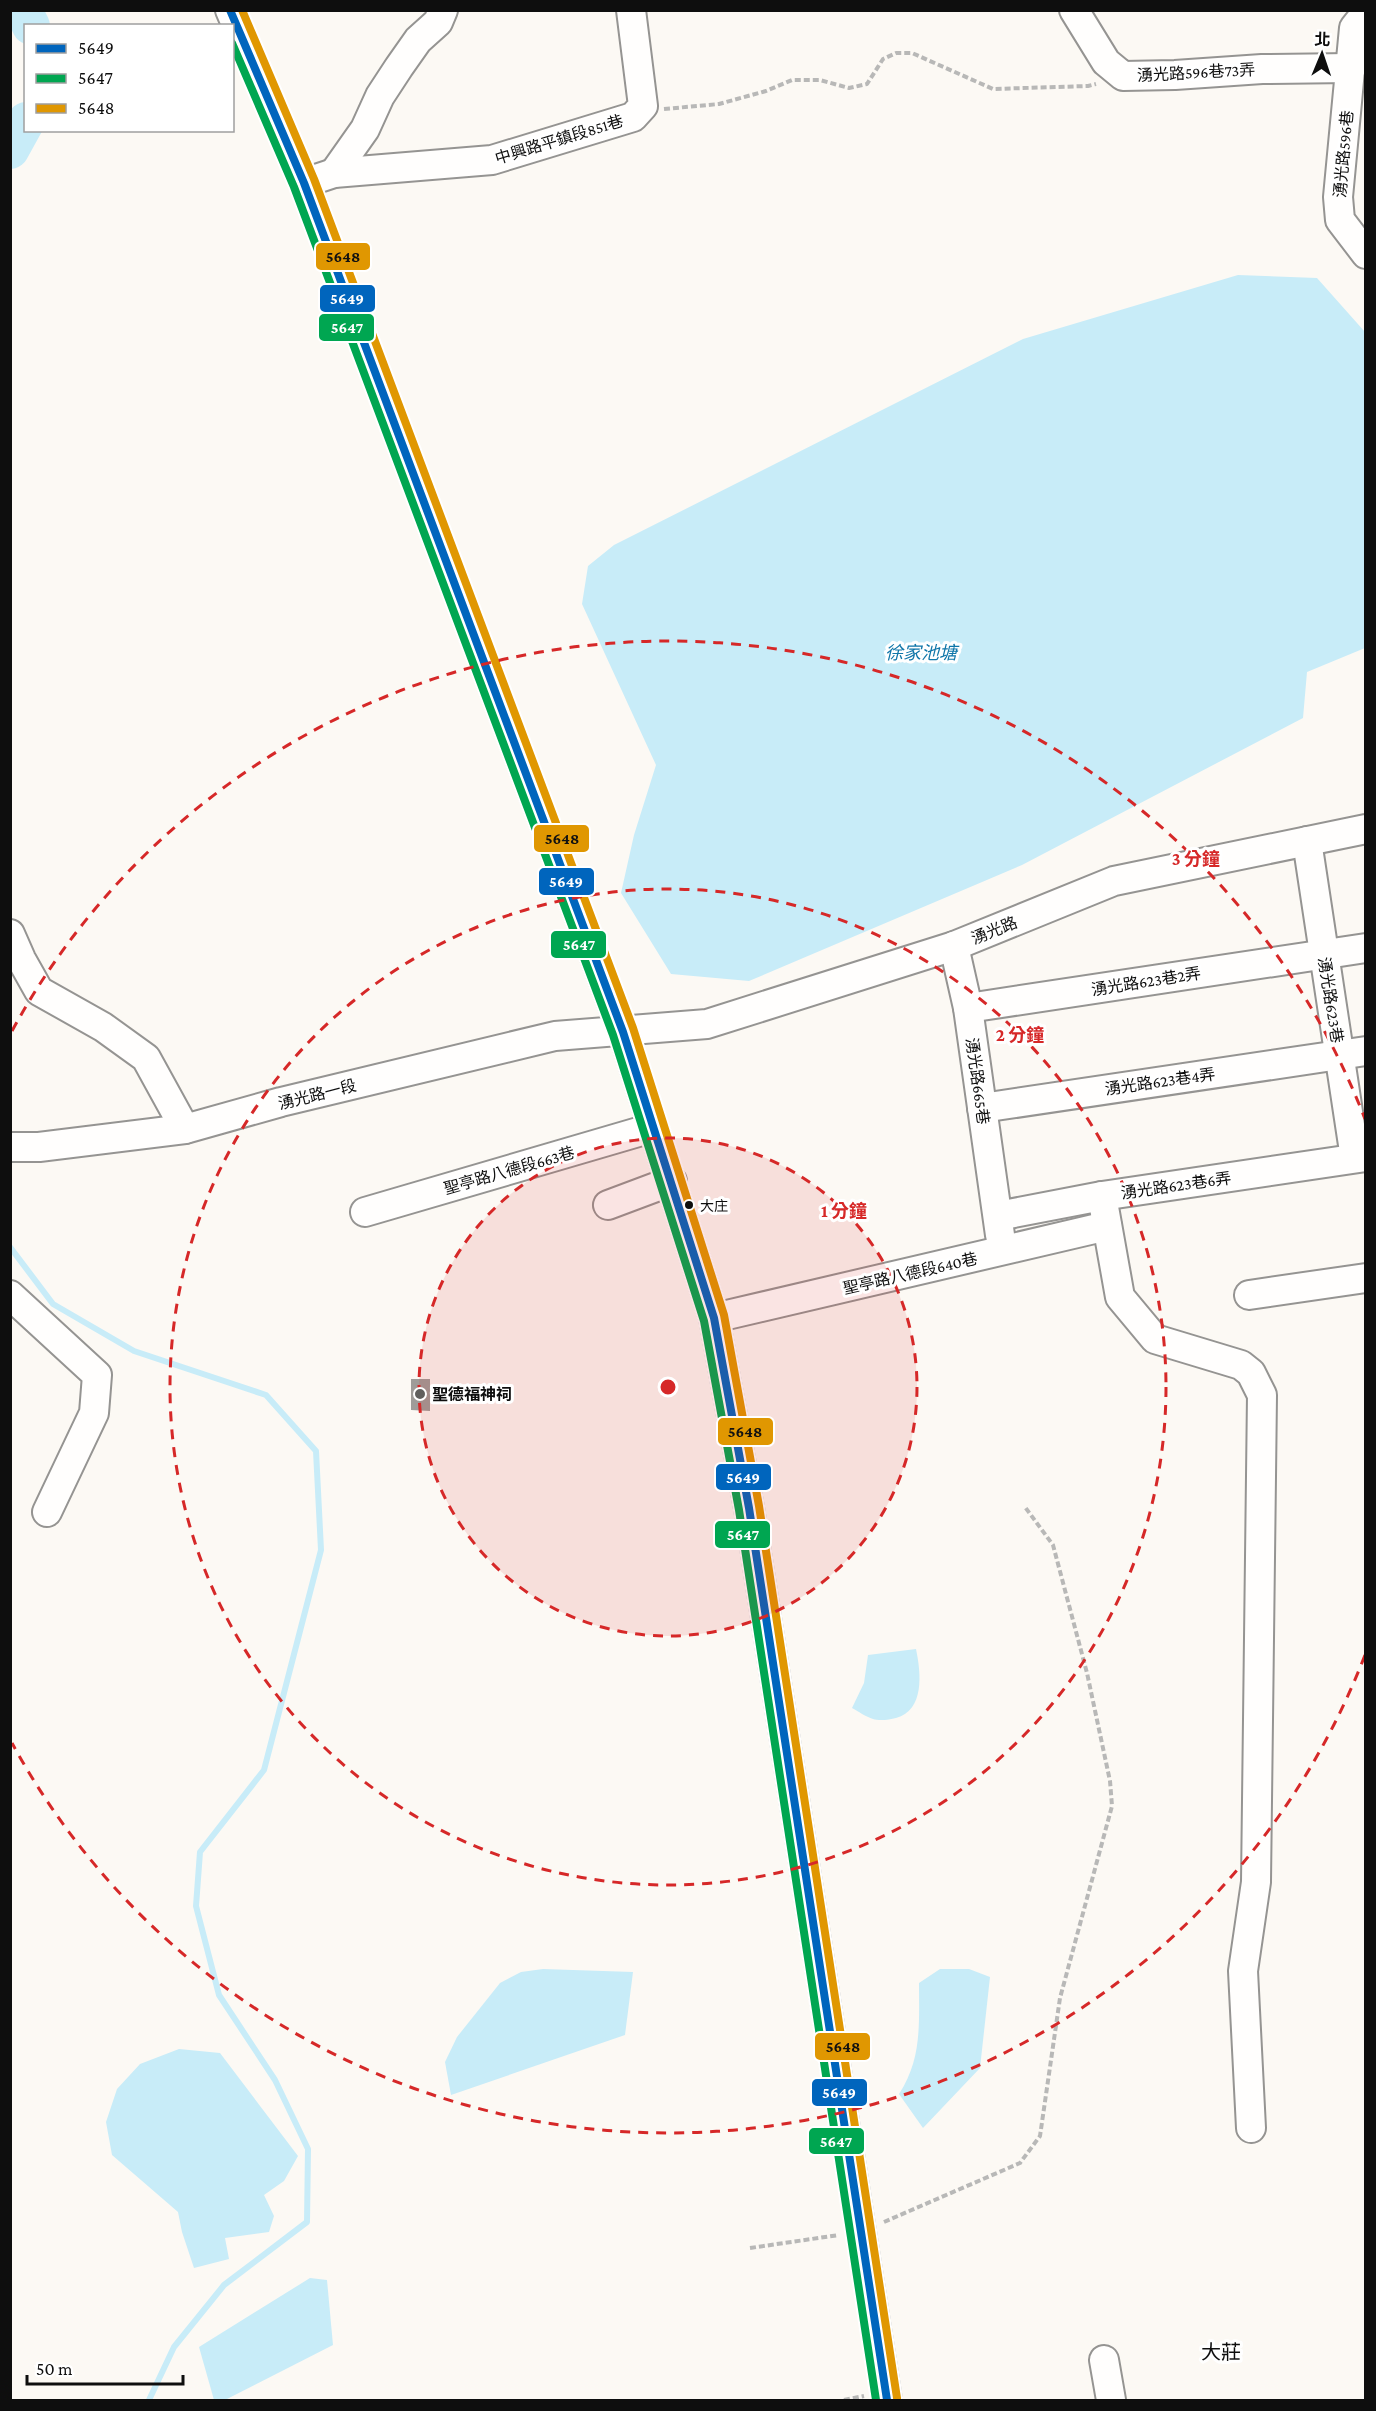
<svg xmlns="http://www.w3.org/2000/svg" width="1376" height="2411" font-family="'Crimson Pro','Noto Sans TC',serif">
	<rect width="100%" height="100%" fill="#fcf9f4"/>
	<g fill="#c8ecf8">
		<path d="M1238,275L1317,278L1365,332V648L1307,672L1303,718L1022,865L749,981L671,974L621,893L634,835L656,765L582,604L588,566L614,545L1023,339Z"/>
		<path d="M916,1649C921,1673 925,1710 896,1718C889,1720 879,1721 873,1719C866,1717 858,1711 852,1708L864,1683L868,1655Z"/>
		<path d="M543,1969L633,1972L625,2035L451,2095L445,2062L457,2037L500,1983L521,1972Z"/>
		<path d="M940,1969H969L990,1977L980,2068L923,2128L899,2094C922,2059 919,2024 919,1983Z"/>
		<path d="M179,2049L220,2053L298,2156L284,2181L264,2195L274,2216L269,2232L225,2238L229,2259L194,2268L182,2232L178,2212L112,2155L106,2122L117,2089L140,2064Z"/>
		<path d="M310,2278L327,2280L333,2345L225,2400H214L199,2347Z"/>
	</g>
	<g fill="none" stroke-linecap="round" stroke-linejoin="round">
		<path stroke="#c8ecf8" stroke-width="6" d="M10,1247L53,1304L134,1351L266,1395L316,1451L321,1550L264,1770L200,1852L196,1906L219,1995L275,2080L308,2149L307,2222L224,2285L174,2347L149,2400"/>
		<g stroke="#c8ecf8" stroke-width="38">
			<path d="M23,10L31,26"/>
			<path d="M10,150L26,121"/>
		</g>
	</g>
	<path fill="#9f9c99" d="M411,1379H430V1411L411,1410Z"/>
	<g fill="none" stroke-linecap="round" stroke-linejoin="round">
		<g stroke="#959492" stroke-width="32">
			<g id="minor">
				<path d="M230,10L304,183L623,1032L714,1318L749,1508L887,2400"/>
				<path d="M1074,10L1106,62L1123,76L1175,75L1262,69L1351,68"/>
				<path d="M1366,13L1354,28L1338,197L1340,220L1366,254"/>
				<path d="M334,173L365,129L380,96L399,67L418,40L438,22L443,10"/>
				<path d="M304,183L334,173L492,160L633,117L643,106L631,10"/>
				<path d="M1307,841L1355,1158"/>
				<path d="M10,934L21,959L39,991L103,1027L146,1058L185,1129"/>
				<path d="M954,946L968,1008L1000,1235"/>
				<path d="M968,1008L1366,948"/>
				<path d="M982,1108L1366,1051"/>
				<path d="M10,1147H39L185,1129L281,1102L555,1036L707,1024L954,946L1114,881L1366,829"/>
				<path d="M1102,1196L1120,1297L1155,1339L1241,1365L1251,1373L1262,1395L1256,1882L1243,1971L1251,2128"/>
				<path d="M608,1205L672,1181"/>
				<path d="M365,1212L652,1128"/>
				<path d="M998,1216L1102,1196L1366,1157"/>
				<path d="M10,1295L97,1375L94,1413L47,1512"/>
				<path d="M1249,1295L1366,1278"/>
				<path d="M714,1318L1107,1226"/>
				<path d="M1104,2360L1111,2400"/>
			</g>
		</g>
		<g stroke="#b8b8b7" stroke-width="4" stroke-dasharray="6 3" stroke-linecap="butt">
			<path d="M664,109L719,104L766,91L792,80H820L849,88L867,84L883,59L896,53H912L993,89L1088,86L1096,84"/>
			<path d="M884,2222L1020,2163L1040,2136L1060,1998L1112,1806L1110,1781L1087,1673L1053,1545L1025,1507"/>
			<path d="M750,2248L839,2235"/>
			<path d="M844,2400L864,2396"/>
		</g>
		<use href="#minor" stroke="#fffefd" stroke-width="28"/>
		<g stroke="#fff" stroke-width="12">
			<path id="bus-1" d="M230,10L304,183L623,1032L714,1318L749,1508L887,2400"/>
		</g>
		<g stroke="#fff" stroke-width="12">
			<path id="bus-2" d="M232,43L294,187L613,1035L704,1321L739,1510L876,2400"/>
		</g>
		<g stroke="#fff" stroke-width="12">
			<path id="bus-3" d="M242,10L314,179L633,1028L724,1315L759,1506L897,2398"/>
		</g>
		<use href="#bus-1" stroke="#0065bd" stroke-width="8"/>
		<use href="#bus-2" stroke="#00a651" stroke-width="8"/>
		<use href="#bus-3" stroke="#e09701" stroke-width="8"/>
	</g>
	<circle cx="668" cy="1387" r="249" fill="#d62828" fill-opacity=".12"/>
	<g fill="none" stroke="#d62828" stroke-width="3" stroke-dasharray="10 8">
		<circle cx="668" cy="1387" r="249"/>
		<circle cx="668" cy="1387" r="498"/>
		<path d="M1365 1655A747 747 0 0 1 12 1743M12 1031A747 747 0 0 1 1365 1119"/>
	</g>
	<circle fill="#0e0e0e" stroke="#fff" stroke-width="2" cx="689" cy="1205" r="5"/>
	<circle fill="#61605e" stroke="#fff" stroke-width="2" cx="420" cy="1394" r="6"/>
	<g text-anchor="middle" stroke-width="6" stroke-linejoin="round" paint-order="stroke">
		<g font-size="14" fill="#0e0e0e" stroke="#fff" text-anchor="start">
			<text x="700" y="1211">大庄</text>
		</g>
		<g font-size="16" fill="#0e0e0e" stroke="#fff">
			<text transform="translate(1196 72) rotate(-3)" y="6">湧光路596巷73弄</text>
			<text transform="translate(559 139) rotate(-17)" y="6">中興路平鎮段851巷</text>
			<text transform="translate(1343 154) rotate(-85)" y="6">湧光路596巷</text>
			<text transform="translate(994 930) rotate(-22)" y="6">湧光路</text>
			<text transform="translate(1146 981) rotate(-9)" y="6">湧光路623巷2弄</text>
			<text transform="translate(1331 1000) rotate(81)" y="6">湧光路623巷</text>
			<text transform="translate(978 1081) rotate(82)" y="6">湧光路665巷</text>
			<text transform="translate(1160 1081) rotate(-8)" y="6">湧光路623巷4弄</text>
			<text transform="translate(317 1094) rotate(-14)" y="6">湧光路一段</text>
			<text transform="translate(509 1170) rotate(-16)" y="6">聖亭路八德段663巷</text>
			<text transform="translate(1176 1185) rotate(-8)" y="6">湧光路623巷6弄</text>
			<text transform="translate(910 1273) rotate(-13)" y="6">聖亭路八德段640巷</text>
		</g>
		<g font-size="16" font-weight="bold" fill="#0e0e0e" stroke="#fff" text-anchor="start">
			<text x="432" y="1400">聖德福神祠</text>
		</g>
		<g font-size="18" font-style="italic" fill="#0f76a9" stroke="#fff">
			<text x="921" y="659">徐家池塘</text>
		</g>
		<g font-size="20" fill="#0e0e0e" stroke="#fff">
			<text x="1221" y="2359">大莊</text>
		</g>
	</g>
	<circle cx="668" cy="1387" r="9" fill="#d62828" stroke="#fff" stroke-width="3"/>
	<g font-size="18" text-anchor="middle" font-weight="bold" fill="#d62828" stroke="#fff" stroke-width="6" stroke-linejoin="round" paint-order="stroke">
		<text x="1196" y="865">3 分鐘</text>
		<text x="1020" y="1041">2 分鐘</text>
		<text x="844" y="1217">1 分鐘</text>
	</g>
	<g stroke="#fff" stroke-width="2">
		<rect x="315" y="242" width="56" height="29" rx="6" fill="#e09701"/>
		<rect x="319" y="284" width="57" height="29" rx="6" fill="#0065bd"/>
		<rect x="318" y="313" width="57" height="29" rx="6" fill="#00a651"/>
		<rect x="533" y="824" width="57" height="29" rx="6" fill="#e09701"/>
		<rect x="538" y="867" width="57" height="29" rx="6" fill="#0065bd"/>
		<rect x="550" y="930" width="57" height="29" rx="6" fill="#00a651"/>
		<rect x="717" y="1417" width="57" height="29" rx="6" fill="#e09701"/>
		<rect x="715" y="1463" width="57" height="28" rx="6" fill="#0065bd"/>
		<rect x="714" y="1520" width="57" height="29" rx="6" fill="#00a651"/>
		<rect x="814" y="2032" width="57" height="29" rx="6" fill="#e09701"/>
		<rect x="811" y="2078" width="57" height="29" rx="6" fill="#0065bd"/>
		<rect x="808" y="2127" width="57" height="28" rx="6" fill="#00a651"/>
	</g>
	<g font-size="16" text-anchor="middle" font-weight="bold" fill="#fff">
		<text x="347" y="304">5649</text>
		<text x="347" y="333">5647</text>
		<text x="566" y="887">5649</text>
		<text x="579" y="950">5647</text>
		<text x="743" y="1483">5649</text>
		<text x="743" y="1540">5647</text>
		<text x="839" y="2098">5649</text>
		<text x="836" y="2147">5647</text>
	</g>
	<g font-size="16" text-anchor="middle" font-weight="bold" fill="#111">
		<text x="343" y="262">5648</text>
		<text x="562" y="844">5648</text>
		<text x="745" y="1437">5648</text>
		<text x="843" y="2052">5648</text>
	</g>
	<rect width="1376" height="2411" fill="none" stroke="#0e0e0e" stroke-width="24"/>
	<rect x="24" y="24" width="210" height="108" fill="#ffffff" stroke="#9f9f9f" stroke-width="1.5"/>
	<rect x="36" y="44" width="30" height="9" fill="#0065bd" stroke="#9f9f9f" stroke-width="1.5"/>
	<text x="78" y="54" font-size="18" fill="#0e0e0e">5649</text>
	<rect x="36" y="74" width="30" height="9" fill="#00a651" stroke="#9f9f9f" stroke-width="1.5"/>
	<text x="78" y="84" font-size="18" fill="#0e0e0e">5647</text>
	<rect x="36" y="104" width="30" height="9" fill="#e09701" stroke="#9f9f9f" stroke-width="1.5"/>
	<text x="78" y="114" font-size="18" fill="#0e0e0e">5648</text>
	<g transform="translate(1322 54) rotate(2)" stroke="#ffffff" stroke-width="4.5" paint-order="stroke">
	<path d="M0-4.5L10 22L0 15L-10 22Z" fill="#0e0e0e"/>
	<text y="-9" font-size="16" font-weight="bold" text-anchor="middle" fill="#0e0e0e">北</text>
	</g>
	<path d="M27 2375v9h156v-9" fill="none" stroke="#0e0e0e" stroke-width="3"/>
	<text x="36" y="2375" font-size="18" fill="#0e0e0e" stroke="#ffffff" stroke-width="4.5" paint-order="stroke">50 m</text>
</svg>
